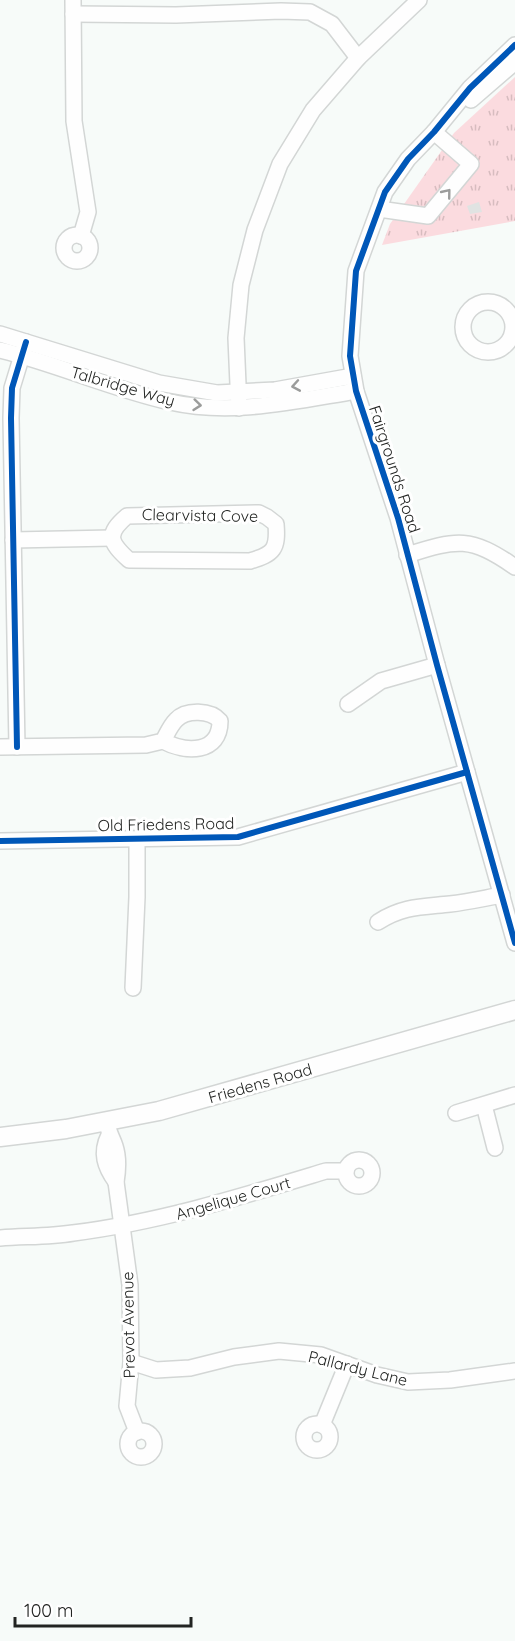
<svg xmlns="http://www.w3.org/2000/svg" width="515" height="1641" font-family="Quicksand,sans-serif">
	<defs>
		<pattern id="park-tufts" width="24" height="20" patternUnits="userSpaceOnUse" patternTransform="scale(1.5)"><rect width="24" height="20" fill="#fbdbdf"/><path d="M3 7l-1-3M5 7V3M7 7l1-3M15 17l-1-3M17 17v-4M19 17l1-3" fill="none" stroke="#d7bcbf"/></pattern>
	</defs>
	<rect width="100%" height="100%" fill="#f7fbf9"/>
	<path fill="url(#park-tufts)" d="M515,77V221L382,245L390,224L454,133Z"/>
	<path fill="#e0e3e2" d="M479,202L482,212L470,214L467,206Z"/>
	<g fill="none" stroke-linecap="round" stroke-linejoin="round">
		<g stroke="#d3d6d5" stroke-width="18">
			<g id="minor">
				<path d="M73,0L74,121L88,212L81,236"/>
				<path d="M73,14L176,15L281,11L310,12L332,24L358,58"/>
				<path d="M515,45L470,88L434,132L408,159L385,192L356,271L350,356L356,391L398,518L437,665L515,943"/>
				<path d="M471,100L515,62"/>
				<path d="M379,209L428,216L471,164L434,132"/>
				<circle cx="77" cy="248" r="13"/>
				<circle cx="488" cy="327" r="25"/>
				<path d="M0,334L159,383L217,393L275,390L353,376"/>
				<path d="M0,350C57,364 112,389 170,402C232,416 294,401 356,391"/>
				<path d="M239,408L236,338L241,285L255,230L280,164L313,110L358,58L419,0"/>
				<path d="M259,513L267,517L276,524C278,549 274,554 250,561L129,560C109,542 106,534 127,516Z"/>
				<path d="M13,540L112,538"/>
				<path d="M407,555C458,539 470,536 515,567"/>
				<path d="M348,704L381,681L437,665"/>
				<path d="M0,747L146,745L163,741C186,753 220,754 220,721C211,710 186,709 176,720C170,726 167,734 163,741"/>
				<path d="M17,747L11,418L12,388L26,342"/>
				<path d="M0,841L238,837L467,772"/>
				<path d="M378,922C403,906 422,907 450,904C468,902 485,898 502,895"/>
				<path d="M133,988L137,897V839"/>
				<path d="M484,1105L495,1148"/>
				<path d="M456,1113L515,1095"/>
				<path d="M107,1122C108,1132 112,1137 115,1146C119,1158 118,1170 116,1182L130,1285L131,1362L127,1406L137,1432"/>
				<path d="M109,1135C100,1153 105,1167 116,1182"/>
				<circle cx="359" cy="1173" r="13"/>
				<path d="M0,1238C24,1236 49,1237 73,1233C160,1222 243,1196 326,1171H346"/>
				<path d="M131,1362L156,1370L190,1368L234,1357L279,1351L321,1355L377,1375L408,1382L450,1380L515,1371"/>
				<circle cx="317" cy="1437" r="13"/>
				<path d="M322,1425L347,1364"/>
				<circle cx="141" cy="1444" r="13"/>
			</g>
		</g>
		<g stroke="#d3d6d5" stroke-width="21">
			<path id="major" d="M0,1137L66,1129L159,1111L515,1010"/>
		</g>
		<use href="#minor" stroke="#fefefe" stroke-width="15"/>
		<use href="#major" stroke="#fefefe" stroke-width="18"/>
		<g stroke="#fff" stroke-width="10">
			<g id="cycleway">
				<path d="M515,45L470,88L434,132L408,159L385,192L356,271L350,356L356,391L398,518L437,665L515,943"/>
				<path d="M17,747L11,418L12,388L26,342"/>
				<path d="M0,841L238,837L467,772"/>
			</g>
		</g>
		<use href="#cycleway" stroke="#0057b8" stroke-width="6"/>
	</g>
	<defs><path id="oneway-chevron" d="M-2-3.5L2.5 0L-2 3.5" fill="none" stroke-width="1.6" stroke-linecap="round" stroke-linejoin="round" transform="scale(1.5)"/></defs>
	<g stroke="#9b9c9b">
		<use href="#oneway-chevron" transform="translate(447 193) rotate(-51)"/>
		<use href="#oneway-chevron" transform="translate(296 386) rotate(170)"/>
		<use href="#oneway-chevron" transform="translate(197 405) rotate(6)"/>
	</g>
	<g text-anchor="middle" stroke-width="6" stroke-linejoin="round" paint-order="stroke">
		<g font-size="16" fill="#222422" stroke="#fff">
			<text transform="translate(123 386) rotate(16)" y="6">Talbridge Way</text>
			<text transform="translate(395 469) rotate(72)" y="6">Fairgrounds Road</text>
			<text transform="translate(200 515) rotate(1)" y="6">Clearvista Cove</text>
			<text transform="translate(166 824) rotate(-1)" y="6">Old Friedens Road</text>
			<text transform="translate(260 1083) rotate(-16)" y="6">Friedens Road</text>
			<text transform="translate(233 1198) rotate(-16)" y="6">Angelique Court</text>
			<text transform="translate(128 1325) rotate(-91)" y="6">Prevot Avenue</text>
			<text transform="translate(358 1368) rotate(14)" y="6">Pallardy Lane</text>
		</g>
	</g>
	<path d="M15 1617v9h176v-9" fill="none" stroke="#222422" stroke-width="3"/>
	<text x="24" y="1617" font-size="18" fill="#222422" stroke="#ffffff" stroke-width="4.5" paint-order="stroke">100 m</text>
</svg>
